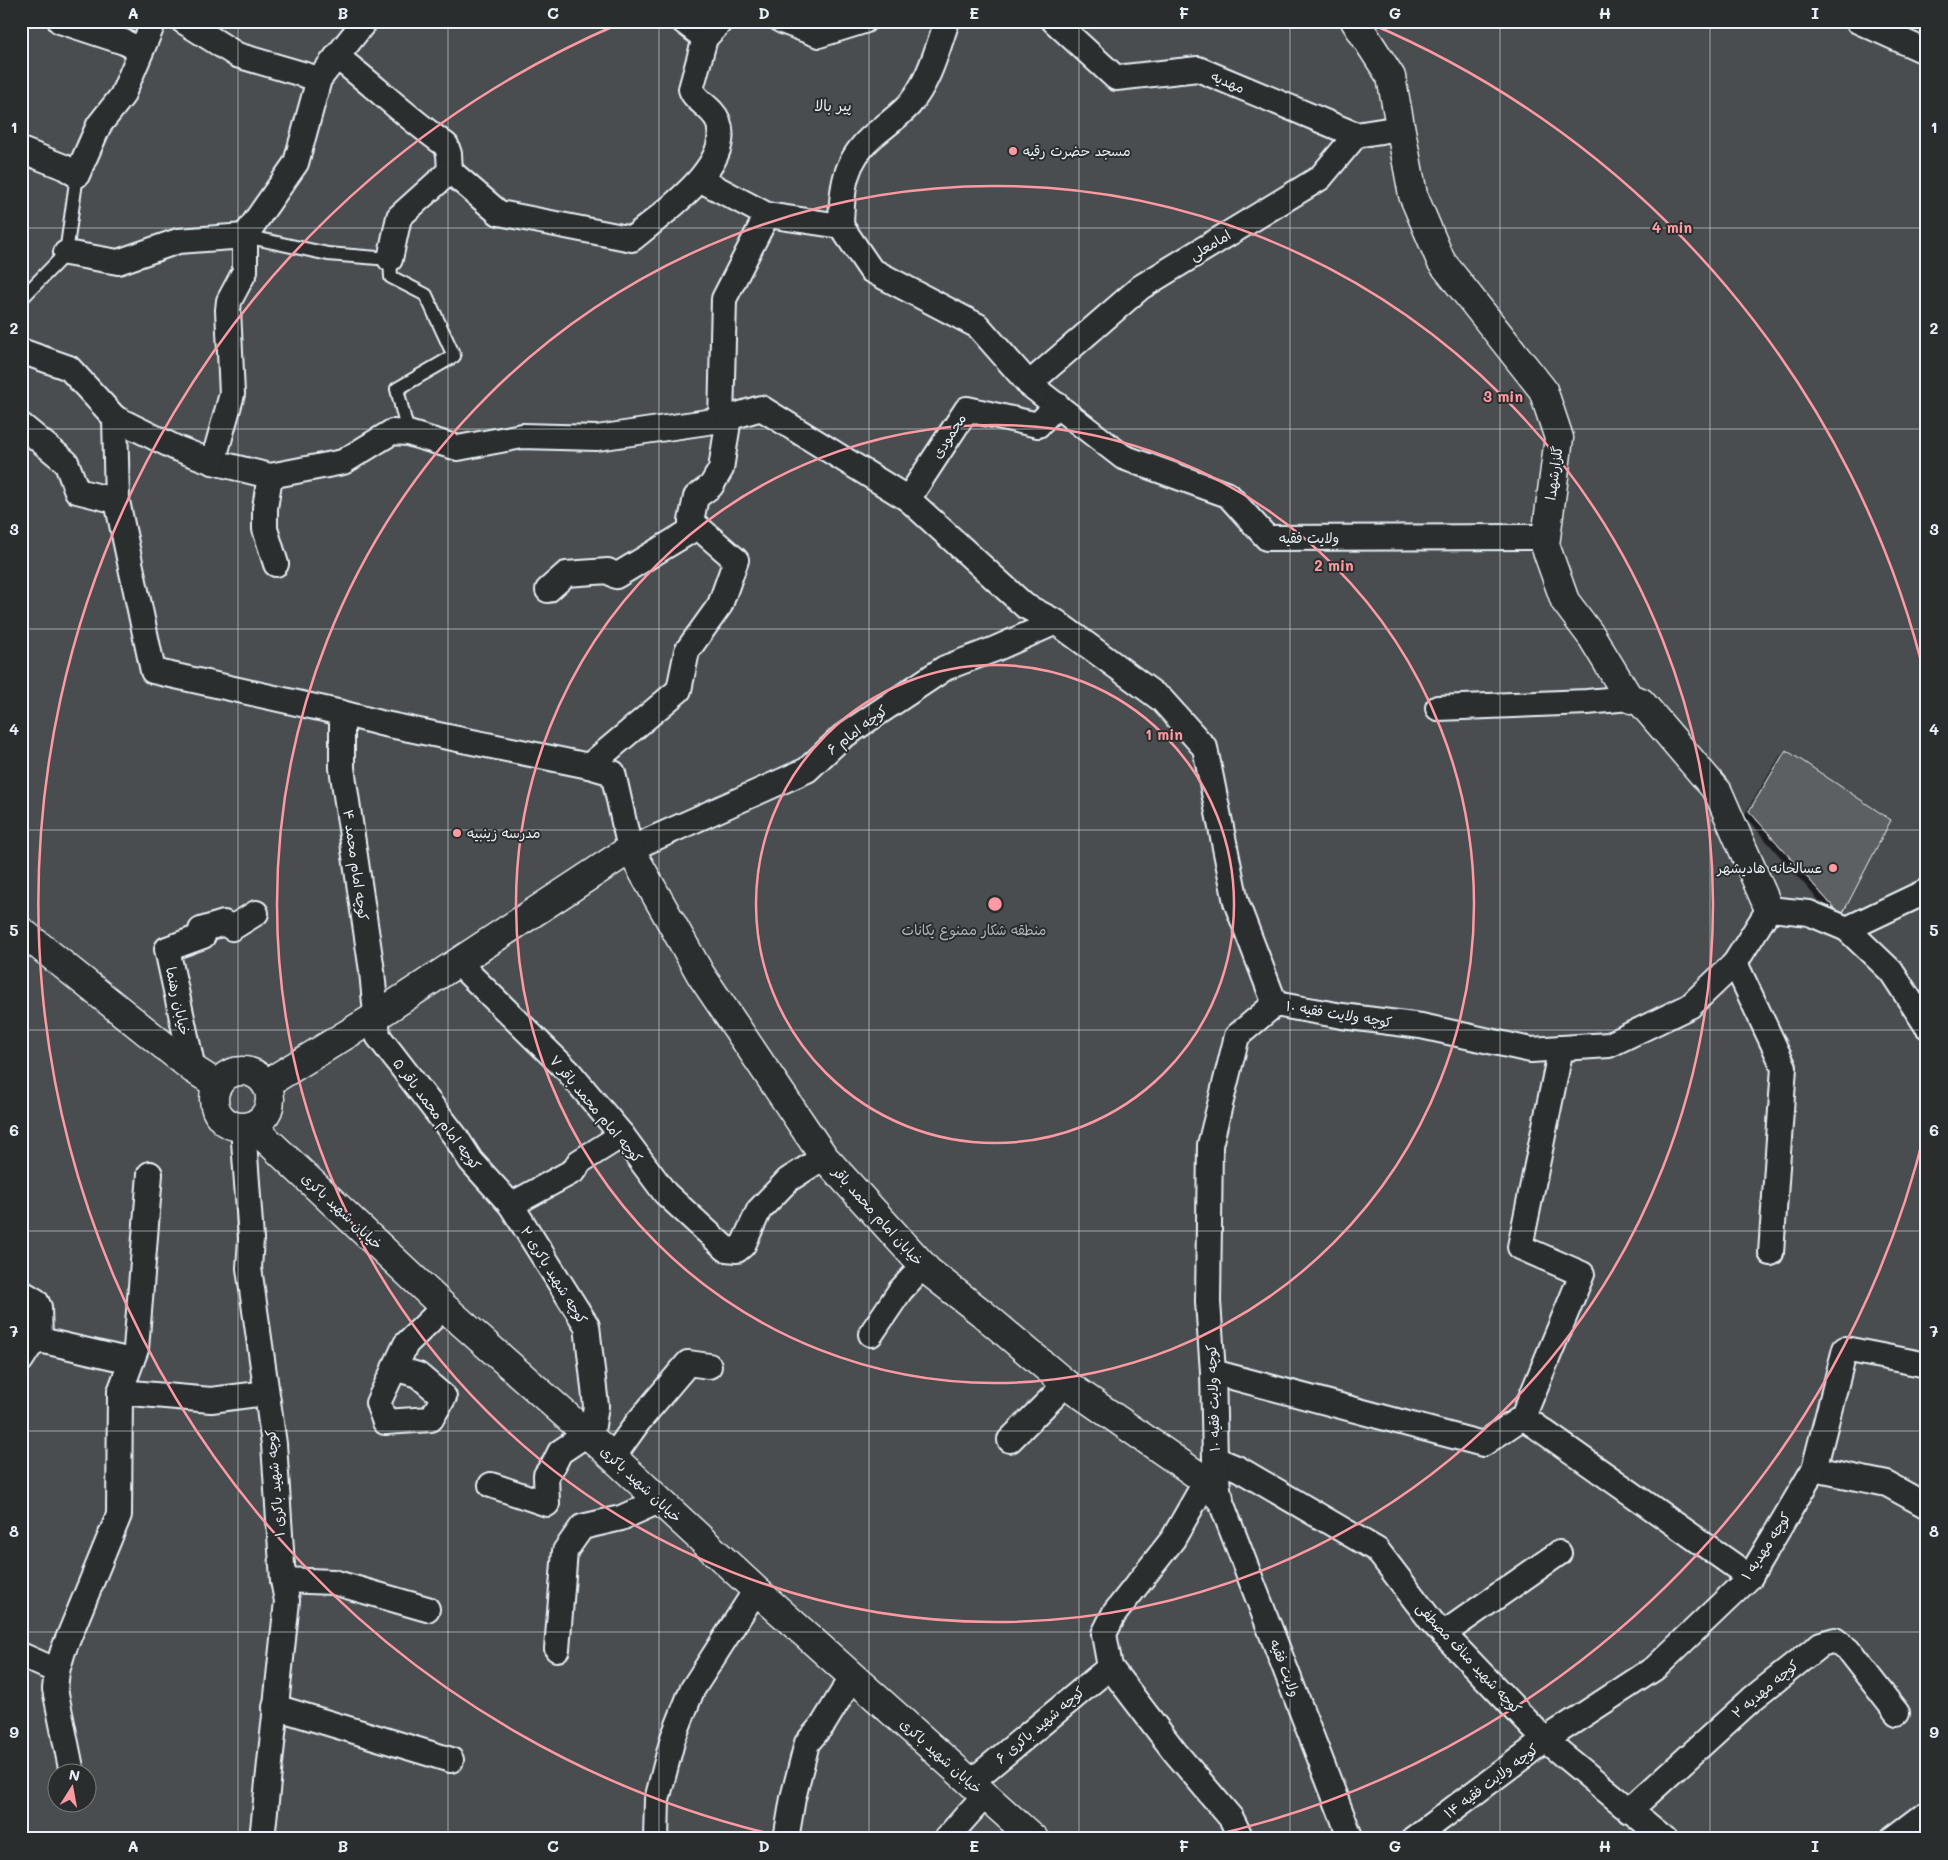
<svg xmlns="http://www.w3.org/2000/svg" width="1948" height="1860" font-family="Mali,'Playpen Sans Arabic',sans-serif">
	<defs>
		<filter id="shadow"><feDropShadow dx="-4.5" dy="4.5" stdDeviation="0" flood-color="#0009"/></filter>
	</defs>
	<rect width="100%" height="100%" fill="#323536"/>
	<filter id="ink" filterUnits="userSpaceOnUse"><feTurbulence type="fractalNoise" baseFrequency=".02" numOctaves="2"/><feDisplacementMap in="SourceGraphic" scale="10" xChannelSelector="R" yChannelSelector="G"/><feConvolveMatrix kernelMatrix="1 2 1 2 8 2 1 2 1" color-interpolation-filters="sRGB"/></filter>
	<g filter="url(#ink)">
		<path fill="#494d4f" stroke="#989fa4" fill-rule="evenodd" d="M21,21H1927V1839H21ZM58,1772H88V1802H58Z"/>
		<path fill="#5c6063" stroke="#e8f1f8" filter="url(#shadow)" d="M1786,750L1891,820L1843,913L1835,909L1749,811Z"/>
		<g fill="none" stroke-linecap="round" stroke-linejoin="round">
			<g stroke="#e8f1f8" stroke-width="16">
				<g id="lane">
					<path d="M245,236L328,254L390,259L391,277L426,295L454,356L397,389L408,433"/>
					<path d="M21,299L66,253L77,175"/>
				</g>
			</g>
			<g stroke="#e8f1f8" stroke-width="28">
				<g id="street">
					<path d="M60,21L124,42L141,50"/>
					<path d="M183,21L237,55L319,79"/>
					<path d="M683,21L705,38"/>
					<path d="M782,21L819,35L864,21"/>
					<path d="M1054,21L1116,78L1198,69L1356,135"/>
					<path d="M1858,21L1927,52"/>
					<path d="M337,57C374,85 407,118 446,145L449,154L450,171"/>
					<path d="M21,150L64,167L77,175L99,125L122,96L154,21"/>
					<path d="M701,180L767,215L724,299L721,420"/>
					<path d="M767,215L841,226L871,270L978,326L1029,384L1123,457L1228,495L1267,538L1546,537"/>
					<path d="M841,226C842,189 843,161 874,135C885,126 899,116 909,105C929,82 937,50 947,21"/>
					<path d="M66,253L118,262L178,241L245,236"/>
					<path d="M390,259L399,217L450,171L499,213L632,239C661,214 735,166 718,121C713,108 694,100 691,89L705,38L721,21"/>
					<path d="M21,351L69,368L115,418L117,501L153,671L342,713L380,723L589,766L613,773L630,849L807,770L842,737L945,668L995,649L1056,622"/>
					<path d="M1029,384L1141,287L1320,178L1356,135L1400,128"/>
					<path d="M115,418L176,448L213,462L270,476L343,462L392,432L408,433L458,448L522,436L597,438L721,420L761,408L908,499L1025,606L1056,622L1162,700L1205,748L1236,902L1275,1004"/>
					<path d="M21,425L66,462L77,491L117,501"/>
					<path d="M213,462L232,394L228,310L229,301L245,271V236L296,163L319,79L365,21"/>
					<path d="M270,476L265,508V529L276,564"/>
					<path d="M908,499L967,409L1038,425L1057,405"/>
					<path d="M548,590L566,574L608,571L616,576L697,527"/>
					<path d="M1438,708L1587,702L1629,698"/>
					<path d="M342,713V768L372,971L378,1036L455,1136L471,1161L511,1205L587,1326L596,1406L591,1438"/>
					<path d="M589,766L679,690L687,651L720,605L736,560L691,521L696,497L711,486L721,469L729,417"/>
					<path d="M1847,929L1927,891"/>
					<path d="M457,962L569,1072L622,1135L665,1193L726,1249L737,1250L743,1245L759,1210L788,1180L824,1157"/>
					<path d="M1735,963L1784,1067L1771,1253"/>
					<path d="M193,1069L167,949L203,936L201,930L224,923L232,928L256,913"/>
					<path d="M243,1127L251,1239L249,1268L274,1444L283,1580L287,1601L262,1839"/>
					<path d="M511,1205L575,1170L579,1162L622,1135"/>
					<path d="M21,1292L36,1301L39,1307L40,1340"/>
					<path d="M871,1334L900,1291L923,1266"/>
					<path d="M21,1360L30,1346L40,1340L131,1361"/>
					<path d="M394,1368L418,1375L444,1397L431,1419L385,1422L378,1403L406,1344L444,1307"/>
					<path d="M1213,1372L1483,1444L1523,1417L1750,1577"/>
					<path d="M120,1392L211,1400L266,1393"/>
					<path d="M1523,1417L1582,1274L1520,1247L1561,1048"/>
					<path d="M1010,1440L1066,1384"/>
					<path d="M613,1457L638,1422L688,1363L709,1366"/>
					<path d="M1215,1459L1239,1469L1377,1550L1432,1622L1545,1740L1665,1839"/>
					<path d="M1814,1469L1887,1484L1927,1506"/>
					<path d="M1206,1481L1173,1539L1114,1614L1104,1634L1110,1667L1175,1752L1231,1818L1239,1834L1237,1839"/>
					<path d="M491,1485L547,1504L546,1475L554,1464L560,1452L587,1434"/>
					<path d="M283,1580L333,1582L427,1609"/>
					<path d="M1443,1634L1559,1553"/>
					<path d="M557,1649L565,1551L582,1527L621,1518L659,1501"/>
					<path d="M21,1655L57,1671"/>
					<path d="M275,1707L451,1760"/>
					<path d="M71,1768L55,1689L57,1671L63,1651L119,1515L120,1392L136,1349L150,1174"/>
					<path d="M971,1782L1110,1667"/>
					<path d="M1629,1811L1752,1699L1821,1644L1835,1640L1848,1650L1897,1713"/>
					<path d="M656,1839L657,1800L673,1738L692,1690L756,1590"/>
					<path d="M786,1839L793,1798L807,1743L824,1723L852,1677"/>
					<path d="M946,1839L985,1795"/>
					<path d="M1351,1839L1219,1497L1215,1459L1213,1372L1208,1302L1210,1145L1237,1036L1275,1004L1342,1016L1421,1026L1531,1050L1609,1045L1690,1006L1735,963L1769,909L1809,913L1847,929L1891,971L1927,1026"/>
					<path d="M1413,1839L1545,1740L1655,1668L1750,1577L1814,1469L1845,1349L1927,1365"/>
					<path d="M1894,1839L1927,1814"/>
				</g>
			</g>
			<g stroke="#e8f1f8" stroke-width="31">
				<g id="secondary">
					<path d="M1355,21L1391,77L1413,195L1441,261L1543,390L1559,438L1545,545L1565,601L1592,637L1629,698L1641,702L1718,792L1769,909"/>
					<path d="M21,931L193,1069L218,1085"/>
					<circle cx="242" cy="1099" r="28"/>
					<path d="M266,1084L375,1017L630,849L701,975L824,1157L928,1271L982,1313L1066,1384L1206,1481L1219,1497"/>
					<path d="M252,1126L444,1307L604,1449L756,1590L1034,1839"/>
				</g>
			</g>
			<use href="#lane" stroke="#2a2d2e" stroke-width="12"/>
			<use href="#street" stroke="#2a2d2e" stroke-width="24"/>
			<use href="#secondary" stroke="#2a2d2e" stroke-width="28"/>
		</g>
	</g>
	<path fill="none" stroke="#e8f1f8" stroke-width="1" stroke-opacity="0.55" d="M238,21V1839M448,21V1839M659,21V1839M869,21V1839M1079,21V1839M1290,21V1839M1500,21V1839M1710,21V1839M21,228H1927M21,429H1927M21,629H1927M21,830H1927M21,1030H1927M21,1231H1927M21,1431H1927M21,1632H1927"/>
	<g fill="none" stroke="#ff9aa2" stroke-width="2.5">
		<circle cx="995" cy="904" r="239"/>
		<circle cx="995" cy="904" r="479"/>
		<circle cx="995" cy="904" r="718"/>
		<path d="M1926 1127A957 957 0 0 1 1202 1838M788 1838A957 957 0 0 1 621 23M1369 23A957 957 0 0 1 1926 681"/>
	</g>
	<g fill="#ff9aa2" stroke="#2a2d2e" stroke-width="2">
		<circle cx="1013" cy="151" r="5"/>
		<circle cx="457" cy="833" r="5"/>
		<circle cx="1833" cy="868" r="5"/>
	</g>
	<g text-anchor="middle" stroke-width="4" stroke-linejoin="round" paint-order="stroke">
		<g font-size="14" fill="#e8f1f8" stroke="#2a2d2e">
			<text transform="translate(1228 82) rotate(23)" y="5">مهدیه</text>
			<text transform="translate(1210 245) rotate(-31)" y="5">امامعلی</text>
			<text transform="translate(949 436) rotate(-57)" y="5">محمودی</text>
			<text transform="translate(1554 473) rotate(-82)" y="5">گلزارشهدا</text>
			<text x="1309" y="543">ولایت فقیه</text>
			<text transform="translate(857 730) rotate(-37)" y="5">کوچه امام ۶</text>
			<text transform="translate(356 865) rotate(82)" y="5">کوچه امام محمد ۴</text>
			<text transform="translate(178 1001) rotate(78)" y="5">خیابان رهنما</text>
			<text transform="translate(1339 1014) rotate(9)" y="5">کوچه ولایت فقیه ۱۰</text>
			<text transform="translate(596 1109) rotate(50)" y="5">کوچه امام محمد باقر ۷</text>
			<text transform="translate(437 1114) rotate(53)" y="5">کوچه امام محمد باقر ۵</text>
			<text transform="translate(342 1211) rotate(43)" y="5">خیابان شهید باکری</text>
			<text transform="translate(878 1216) rotate(48)" y="5">خیابان امام محمد باقر</text>
			<text transform="translate(554 1275) rotate(58)" y="5">کوچه شهید باکری ۲</text>
			<text transform="translate(1213 1398) rotate(-92)" y="5">کوچه ولایت فقیه ۱۰</text>
			<text transform="translate(275 1483) rotate(-95)" y="5">کوچه شهید باکری ۱</text>
			<text transform="translate(641 1484) rotate(43)" y="5">خیابان شهید باکری</text>
			<text transform="translate(1766 1546) rotate(-57)" y="5">کوچه مهدیه ۱</text>
			<text transform="translate(1469 1658) rotate(47)" y="5">کوچه شهید مناف مصطفی</text>
			<text transform="translate(1285 1668) rotate(69)" y="5">ولایت فقیه</text>
			<text transform="translate(1765 1689) rotate(-40)" y="5">کوچه مهدیه ۲</text>
			<text transform="translate(1040 1725) rotate(-40)" y="5">کوچه شهید باکری ۶</text>
			<text transform="translate(941 1756) rotate(42)" y="5">خیابان شهید باکری</text>
			<text transform="translate(1491 1781) rotate(-37)" y="5">کوچه ولایت فقیه ۱۴</text>
		</g>
		<g font-size="14" fill="#e8f1f8" stroke="#2a2d2e" text-anchor="start">
			<text x="1023" y="156">مسجد حضرت رقیه</text>
			<text x="467" y="838">مدرسه زینبیه</text>
			<text x="1823" y="873" text-anchor="end">عسالخانه هادیشهر</text>
		</g>
		<g font-size="14" fill="#b0b8bd" stroke="#2a2d2e">
			<text x="974" y="935">منطقه شکار ممنوع یکانات</text>
		</g>
		<g font-size="15" fill="#e8f1f8" stroke="#2a2d2e">
			<text x="833" y="111">پیر بالا</text>
		</g>
	</g>
	<circle cx="995" cy="904" r="8" fill="#ff9aa2" stroke="#2a2d2e" stroke-width="2.5"/>
	<g font-size="15" text-anchor="middle" font-weight="bold" fill="#ff9aa2" stroke="#2a2d2e" stroke-width="4" stroke-linejoin="round" paint-order="stroke">
		<text x="1672" y="233">4 min</text>
		<text x="1503" y="402">3 min</text>
		<text x="1334" y="571">2 min</text>
		<text x="1164" y="740">1 min</text>
	</g>
	<rect width="1948" height="1860" fill="none" stroke="#2a2d2e" stroke-width="55"/>
	<g transform="translate(72 1788) rotate(11)"><circle r="24" fill="#2a2d2e" stroke="#767b7f"/>
	<path d="M0-4L9 19L0 12L-9 19Z" fill="#ff9aa2"/>
	<text y="-8" font-size="14" font-weight="bold" text-anchor="middle" fill="#e8f1f8">N</text>
	</g>
	<rect x="28" y="28" width="1892" height="1804" fill="none" stroke="#e8f1f8" stroke-width="2"/>
	<g font-size="16" text-anchor="middle" font-weight="bold" fill="#e8f1f8">
		<text x="133" y="19">A</text>
		<text x="343" y="19">B</text>
		<text x="553" y="19">C</text>
		<text x="764" y="19">D</text>
		<text x="974" y="19">E</text>
		<text x="1184" y="19">F</text>
		<text x="1395" y="19">G</text>
		<text x="1605" y="19">H</text>
		<text x="1815" y="19">I</text>
		<text x="14" y="133">1</text>
		<text x="1934" y="133">1</text>
		<text x="14" y="334">2</text>
		<text x="1934" y="334">2</text>
		<text x="14" y="535">3</text>
		<text x="1934" y="535">3</text>
		<text x="14" y="735">4</text>
		<text x="1934" y="735">4</text>
		<text x="14" y="936">5</text>
		<text x="1934" y="936">5</text>
		<text x="14" y="1136">6</text>
		<text x="1934" y="1136">6</text>
		<text x="14" y="1337">7</text>
		<text x="1934" y="1337">7</text>
		<text x="14" y="1537">8</text>
		<text x="1934" y="1537">8</text>
		<text x="14" y="1738">9</text>
		<text x="1934" y="1738">9</text>
		<text x="133" y="1852">A</text>
		<text x="343" y="1852">B</text>
		<text x="553" y="1852">C</text>
		<text x="764" y="1852">D</text>
		<text x="974" y="1852">E</text>
		<text x="1184" y="1852">F</text>
		<text x="1395" y="1852">G</text>
		<text x="1605" y="1852">H</text>
		<text x="1815" y="1852">I</text>
	</g>
</svg>
